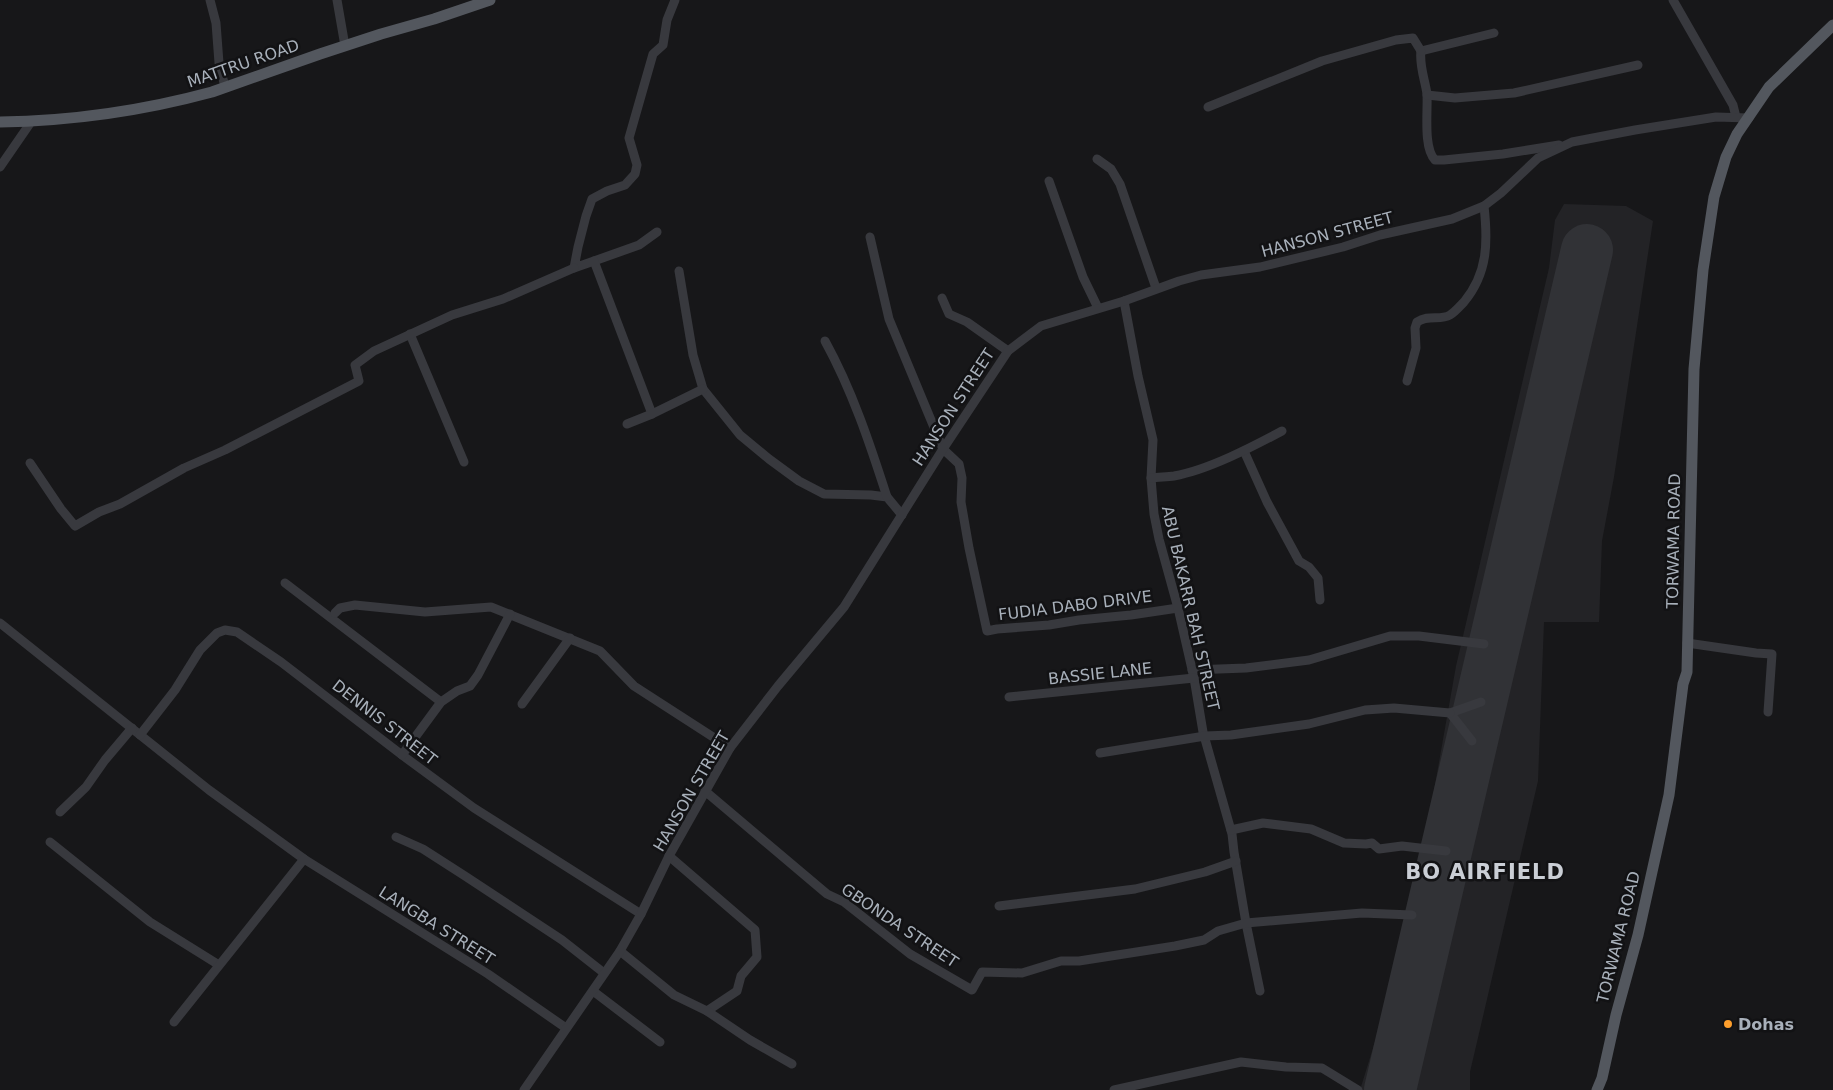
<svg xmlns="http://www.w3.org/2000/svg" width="1833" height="1090" font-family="'DejaVu Sans',sans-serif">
	<rect width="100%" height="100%" fill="#171719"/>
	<path fill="#232326" d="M1564,204L1626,206L1653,221L1614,477L1602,541L1599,622H1544L1538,781L1470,1072V1090H1360L1409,932L1456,666L1549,268L1555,220Z"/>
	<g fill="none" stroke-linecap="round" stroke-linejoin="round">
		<path stroke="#313236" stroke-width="52" d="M1390,1090L1587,250"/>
		<g stroke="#38393e" stroke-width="9">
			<path d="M210,0L216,23L219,63L225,87"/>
			<path d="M337,0L345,46"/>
			<path d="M1673,0L1733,105L1736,117"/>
			<path d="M1494,33L1421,51C1419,65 1425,80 1427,94C1428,111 1423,148 1435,160H1444L1503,154L1559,145"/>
			<path d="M1427,95L1455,98L1514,93L1638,65"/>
			<path d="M1208,107L1322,61L1396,40L1413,38L1421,51"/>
			<path d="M1097,159L1111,169L1120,184L1156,288"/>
			<path d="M0,167L31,122"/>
			<path d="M1049,181L1083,277L1098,308"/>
			<path d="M870,237L889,319L943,449L959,464L962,478L961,502L969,548L987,631L997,629L1049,625L1079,620L1131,615L1178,608"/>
			<path d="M594,261L639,245L657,232"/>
			<path d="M679,271L693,355L703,389L740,435L769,459L799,481L824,494L871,495L887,497L902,515"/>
			<path d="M942,298L949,314L967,322L1008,351"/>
			<path d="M1124,301L1138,376L1153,440L1151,478L1154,514L1159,539L1178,608L1194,678L1203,732L1232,834L1234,852L1246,923L1260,991"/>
			<path d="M410,334L464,462"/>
			<path d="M825,341C852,390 870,444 887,497"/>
			<path d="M1407,381L1416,348L1415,328L1417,322C1429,314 1440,321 1450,315C1455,312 1460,306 1464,302C1488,273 1488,242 1484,206"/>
			<path d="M652,414L594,261L574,268L578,247L586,216L592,199L607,191L625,185L635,174L637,165L629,138L653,54L663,45L667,20L675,0"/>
			<path d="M627,424L652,414L703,389"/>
			<path d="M1244,451L1267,502L1299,561L1309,567L1318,578L1320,600"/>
			<path d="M30,463L61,509L75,526L99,512L120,504L184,468L225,450L359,381L355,365L374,351L452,315L503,299L574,268"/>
			<path d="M1151,478C1159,477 1167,477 1174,476C1208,470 1252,447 1282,431"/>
			<path d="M285,583L441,702"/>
			<path d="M335,613L340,608L355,605L425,612L491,607L600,651L634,686L730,748"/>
			<path d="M0,623L209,790L304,859"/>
			<path d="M1687,643L1756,653L1772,654L1768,712"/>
			<path d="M1192,670L1246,668L1309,660L1390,636H1419L1484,644"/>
			<path d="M1009,697L1194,678"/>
			<path d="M522,704L570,638"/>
			<path d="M140,735L175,690L200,650L217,633L225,630L237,632L281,662L402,755L474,808L641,914"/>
			<path d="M1472,741L1450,713L1481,702"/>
			<path d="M1100,753L1205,736L1231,735L1309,724L1365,710L1394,708L1450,713"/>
			<path d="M402,755L441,702L457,691L470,686L478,675L510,614"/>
			<path d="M705,791L827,894L844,902L910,954L972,990L982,972L1022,973L1061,961H1079L1175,946L1204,940L1218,931L1246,923L1362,913L1412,915"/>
			<path d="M60,812L86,787L105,760L132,728"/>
			<path d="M1231,830L1263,823L1311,829L1344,843L1366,844L1372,843L1379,849L1402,846L1446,851"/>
			<path d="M396,837L423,849L465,876L562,940L604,973"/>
			<path d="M50,842L150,922L219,965"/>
			<path d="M669,856L755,930L757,957L741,976L737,991L707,1011"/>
			<path d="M999,906L1135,889L1205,872L1236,861"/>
			<path d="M620,951L674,995L707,1011L750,1040L792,1064"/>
			<path d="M593,991L660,1042"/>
			<path d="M174,1022L304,859L488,974L566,1028"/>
			<path d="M524,1090L620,951L641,914L669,856L730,748L778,686L844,607L943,449L1008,351L1041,326L1124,301L1179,281L1201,275L1260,267L1343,247L1380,235L1452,219L1484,206L1501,193L1538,158L1572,142L1635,130L1716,117L1749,118"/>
			<path d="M1114,1090L1241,1062L1286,1067L1322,1068L1358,1090"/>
		</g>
		<g stroke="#53575e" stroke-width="11">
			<path d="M0,122C72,121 142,111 212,92L320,54L381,34L434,19L490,0"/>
			<path d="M1597,1090L1602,1078L1616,1015L1638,935L1669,795L1683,684L1687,672L1694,369L1703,270L1714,197L1726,157L1737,134L1769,87L1833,25"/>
		</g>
	</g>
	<circle fill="#fd9e2c" stroke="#121214" stroke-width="2" cx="1728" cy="1024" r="5"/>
	<g text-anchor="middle" stroke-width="5" stroke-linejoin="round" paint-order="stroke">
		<g font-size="16" fill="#a8b0ba" stroke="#121214">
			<text transform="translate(243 63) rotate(-19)" y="6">MATTRU ROAD</text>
			<text transform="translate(1327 234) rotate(-15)" y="6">HANSON STREET</text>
			<text transform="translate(953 407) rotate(-57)" y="6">HANSON STREET</text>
			<text transform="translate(1673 541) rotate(-89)" y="6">TORWAMA ROAD</text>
			<text transform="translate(1075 605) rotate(-7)" y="6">FUDIA DABO DRIVE</text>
			<text transform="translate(1191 608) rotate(77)" y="6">ABU BAKARR BAH STREET</text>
			<text transform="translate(1100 673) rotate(-6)" y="6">BASSIE LANE</text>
			<text transform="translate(385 722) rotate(38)" y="6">DENNIS STREET</text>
			<text transform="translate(691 791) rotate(-60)" y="6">HANSON STREET</text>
			<text transform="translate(437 925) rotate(32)" y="6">LANGBA STREET</text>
			<text transform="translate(900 925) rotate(34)" y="6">GBONDA STREET</text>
			<text transform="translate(1618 937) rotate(-76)" y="6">TORWAMA ROAD</text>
		</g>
		<g font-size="16" font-weight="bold" fill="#a8b0ba" stroke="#121214" text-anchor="start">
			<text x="1738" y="1030">Dohas</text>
		</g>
		<g font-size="21" font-weight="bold" letter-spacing="1" fill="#caced5" stroke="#121214">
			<text x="1485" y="879">BO AIRFIELD</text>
		</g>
	</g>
</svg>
